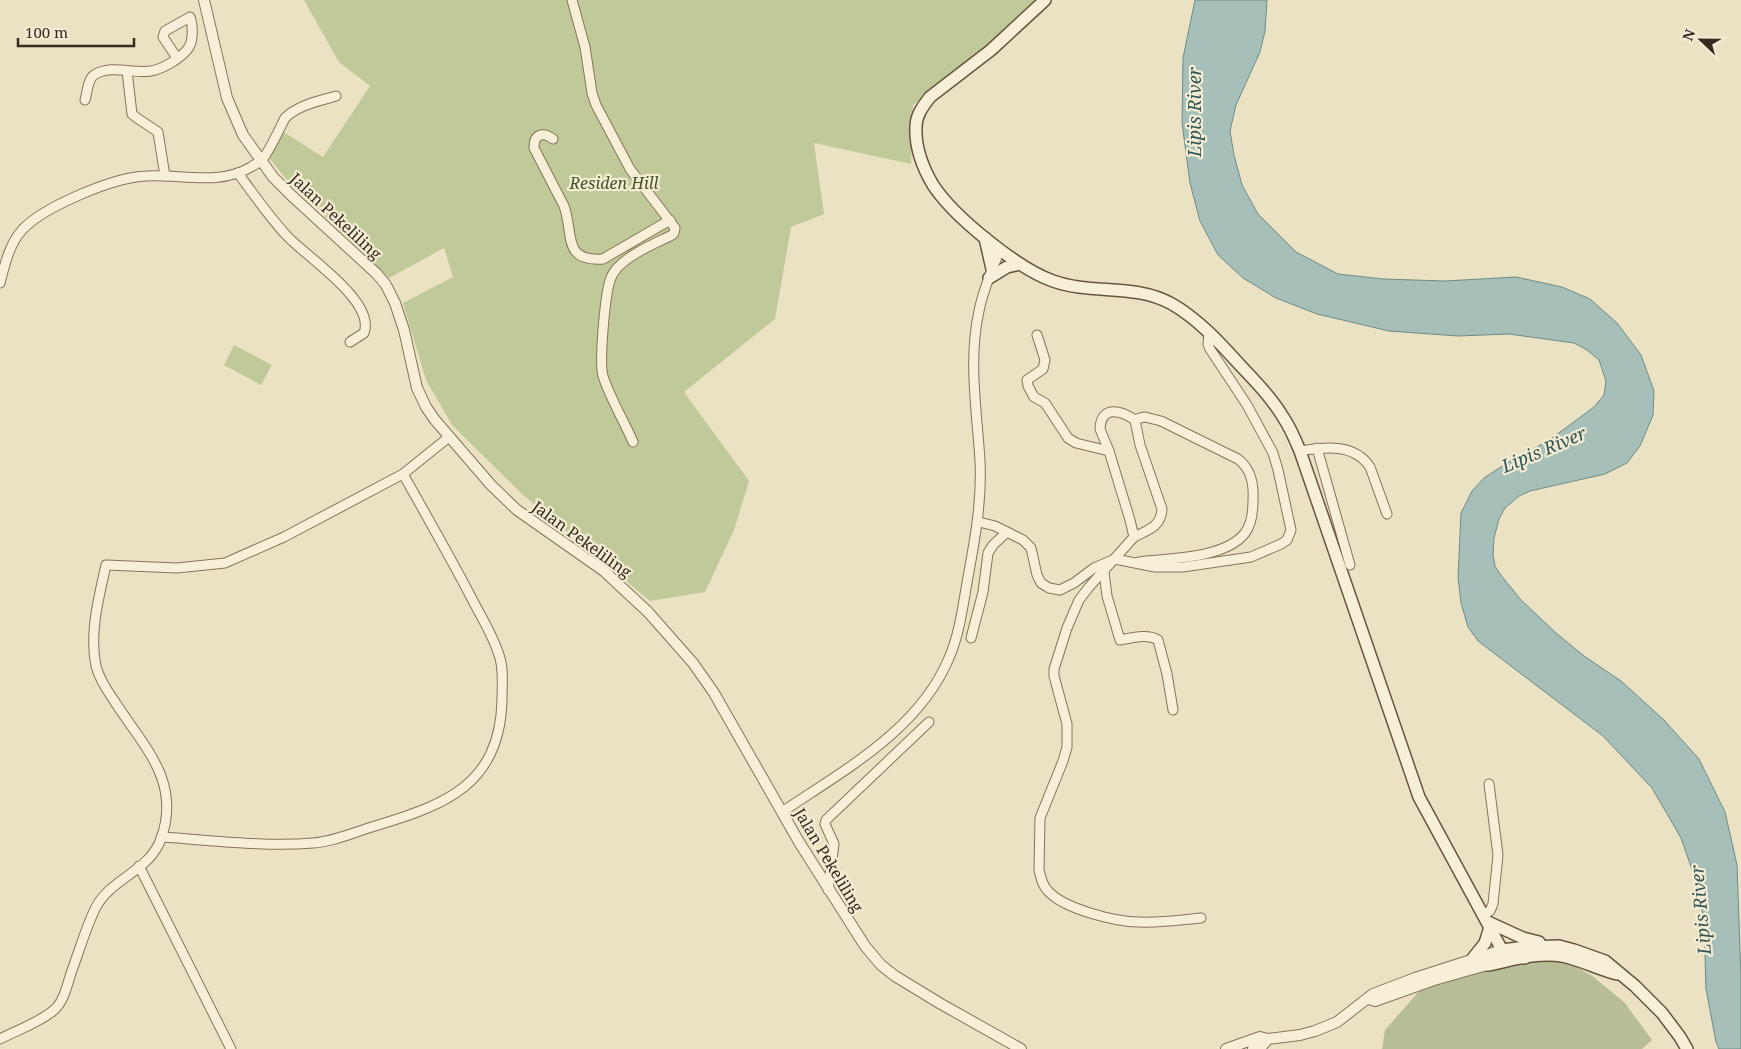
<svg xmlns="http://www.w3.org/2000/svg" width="1741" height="1049" font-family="'Noto Serif',serif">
	<rect width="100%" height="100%" fill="#ebe2c4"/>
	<g fill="#c0c998">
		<path d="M304,0H1038L1007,32L913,105L911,164L814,143L824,214L791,227L775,319L684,392L749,481L734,530L705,592L650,601L522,494L452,425L426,380L403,303L453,277L444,248L389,278L287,180L270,159L282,131L323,157L370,86L339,62Z"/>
		<path d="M234,345L272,365L261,385L224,365Z"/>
	</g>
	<path fill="#b7be97" d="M1561,959L1591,975L1624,1002L1652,1040L1642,1049H1382L1385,1030L1422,988L1510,963Z"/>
	<path fill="#a6bfb9" stroke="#6d8c87" d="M1195,0H1267L1265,31L1260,52L1236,105L1230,131L1234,155L1242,185L1258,214L1296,252L1338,274L1383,279L1445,281L1516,277L1562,287L1590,299L1617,323L1641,355L1654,391L1653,415L1640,446L1627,463L1605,474L1530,491L1519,496L1505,508L1499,519L1494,538L1493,554L1495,566L1500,574L1521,600L1556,633L1584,656L1621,681L1664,720L1699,759L1725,812L1737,865L1741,977V1049H1719L1716,1042L1706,989L1704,922L1697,884L1681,838L1652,788L1603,736L1478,641L1468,627L1461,603L1458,577L1461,513L1472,491L1484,478L1507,463L1548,441L1594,407L1604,395L1606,381L1599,360L1587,350L1574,343L1509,334L1458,336L1389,331L1317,314L1276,298L1243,278L1218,255L1200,221L1190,183L1182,123L1183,58Z"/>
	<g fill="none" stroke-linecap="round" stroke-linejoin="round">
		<g stroke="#85745b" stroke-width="11">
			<g id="minor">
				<path d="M572,0L585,47L592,93L596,105L630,169L675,228L674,233L672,235C654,244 631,253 617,268C615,271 612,274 611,278C605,291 599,363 603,376C610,398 624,421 633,442"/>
				<path d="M127,71L132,114L137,118L158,132L165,176"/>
				<path d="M85,100C87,93 88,79 94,75C111,64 133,74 151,71C163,69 179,59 187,50C194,42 193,25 190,17L165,31L163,37L177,58"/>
				<path d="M553,139C543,132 534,133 534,148L564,206C574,234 562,262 603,259L670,220"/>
				<path d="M238,173C254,195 270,218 288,237C307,257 376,302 364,333L350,342"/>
				<path d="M0,283C5,264 9,245 22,230C43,207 114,177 146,176C181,174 219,186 251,167C254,165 258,163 261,161C268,154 280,128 285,118C298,105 319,101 336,96"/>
				<path d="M1037,335L1045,360L1043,369L1027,380L1028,386L1034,397L1045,403L1068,438L1076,443L1109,451L1130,520L1134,537L1089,587L1079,600L1067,628L1054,669V676L1067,724V747L1063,761L1040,818L1039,870C1041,878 1042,885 1048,891C1064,909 1116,922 1139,922C1160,923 1180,920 1201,918"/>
				<path d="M1317,448L1350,565"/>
				<path d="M1109,451L1100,429C1101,404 1122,411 1135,420"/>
				<path d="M1300,451C1325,447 1354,443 1370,467L1387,514"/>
				<path d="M979,522L995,526L1023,540L1031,548L1037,575L1041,583L1049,588L1060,590L1074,583L1094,568L1115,559L1155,567H1183L1251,557L1281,544L1287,540L1291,530L1278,470L1273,453L1247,405L1210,349L1208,344L1209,333"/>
				<path d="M1134,537C1148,530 1161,527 1162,509L1140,445L1135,420L1140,418L1145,417L1161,421L1238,459C1251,469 1254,483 1253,500C1253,511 1252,524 1245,533C1225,559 1169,558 1139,562"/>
				<path d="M1104,572L1107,596L1120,640C1131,638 1148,633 1158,640L1167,674L1173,710"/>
				<path d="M971,638L983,592L988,553L993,545L1007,532"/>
				<path d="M782,812C844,770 919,730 949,658C960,633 963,604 968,577C975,539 982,501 980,461C977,411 968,360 979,311C983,290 992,269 1000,250"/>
				<path d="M161,837C211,840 263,847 313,843C333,842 355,832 375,826C445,805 500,785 502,700C502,686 504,668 499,655C493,635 480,615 471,597C449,555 426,515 403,474"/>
				<path d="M139,866L231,1049"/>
				<path d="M828,890L834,844L825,824L826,820L929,722"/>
				<path d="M1483,914L1490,911L1493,904L1498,855L1489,784"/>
				<path d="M0,1039C17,1030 39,1023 54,1010C64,1001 67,986 71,973C79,952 85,930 95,909C110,878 149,872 161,839C182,780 142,745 113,699C106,689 99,678 96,666C89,633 99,597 106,565L177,568L225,563L284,537L403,474L449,437"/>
			</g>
		</g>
		<g stroke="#85745b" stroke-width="12">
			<g id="tertiary">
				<path d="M204,0L227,98L243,135L273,177L292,196L377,274L386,285L395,303L404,330L417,388L426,407L435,420L491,485L517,510L604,571L648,612L693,663L714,693L799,842L865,946L881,965L895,976L941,1004L1021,1049"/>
				<path d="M1369,999L1375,1001L1434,980L1487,965"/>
				<path d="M1226,1049L1260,1037L1268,1039L1300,1035L1315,1031L1337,1022L1373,994L1415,978L1502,950"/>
				<path d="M1253,1049L1262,1046L1268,1039"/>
			</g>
		</g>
		<g stroke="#67553f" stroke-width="14">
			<g id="secondary">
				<path d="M1045,0L991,50L930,97C923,106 916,115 916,127C915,147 923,168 933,185C954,217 1017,268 1053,281C1092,295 1135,283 1172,304C1198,319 1219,342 1239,364C1255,381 1271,397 1283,417C1290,427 1295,439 1300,451L1419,797L1502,950L1511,956L1525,958"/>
				<path d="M985,238L992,269"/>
				<path d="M989,278L1007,267L1020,264"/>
				<path d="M1488,922L1523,938L1539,942"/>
				<path d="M1473,958L1485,943L1490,927"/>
				<path d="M1487,965L1502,950L1526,947L1559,946L1574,950L1605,961L1635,986L1662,1013L1680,1037L1687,1049"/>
				<path d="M1489,965C1512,960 1538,952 1562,956C1581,960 1598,969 1617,974"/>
			</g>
		</g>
		<use href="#minor" stroke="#f7efd7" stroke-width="9"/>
		<use href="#tertiary" stroke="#f7efd7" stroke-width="10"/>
		<use href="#secondary" stroke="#f7efd7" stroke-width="11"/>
	</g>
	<g text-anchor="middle" stroke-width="4.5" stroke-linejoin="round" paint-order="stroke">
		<g font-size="16" font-style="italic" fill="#435126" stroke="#f3ecd3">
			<text x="614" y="189">Residen Hill</text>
		</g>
		<g font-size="16" fill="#362b1f" stroke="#f3ecd3">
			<text transform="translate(336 216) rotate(43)" y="6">Jalan Pekeliling</text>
			<text transform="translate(582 539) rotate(36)" y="6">Jalan Pekeliling</text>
			<text transform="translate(829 860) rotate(59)" y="6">Jalan Pekeliling</text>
		</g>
		<g font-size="18" font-style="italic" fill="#2f5555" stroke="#f3ecd3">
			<text transform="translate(1195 112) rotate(-90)" y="6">Lipis River</text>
			<text transform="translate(1544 450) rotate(-23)" y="6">Lipis River</text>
			<text transform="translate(1701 910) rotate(-95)" y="6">Lipis River</text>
		</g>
	</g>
	<g transform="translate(1701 40) rotate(292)" stroke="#f3ecd3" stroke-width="4" paint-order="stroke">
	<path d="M0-4L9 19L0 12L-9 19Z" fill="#362b1f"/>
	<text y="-8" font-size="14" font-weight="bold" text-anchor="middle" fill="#362b1f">N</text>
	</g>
	<path d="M18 38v8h116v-8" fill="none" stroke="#362b1f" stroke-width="2.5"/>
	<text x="25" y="38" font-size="15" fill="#362b1f" stroke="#f3ecd3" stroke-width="4" paint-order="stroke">100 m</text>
</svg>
